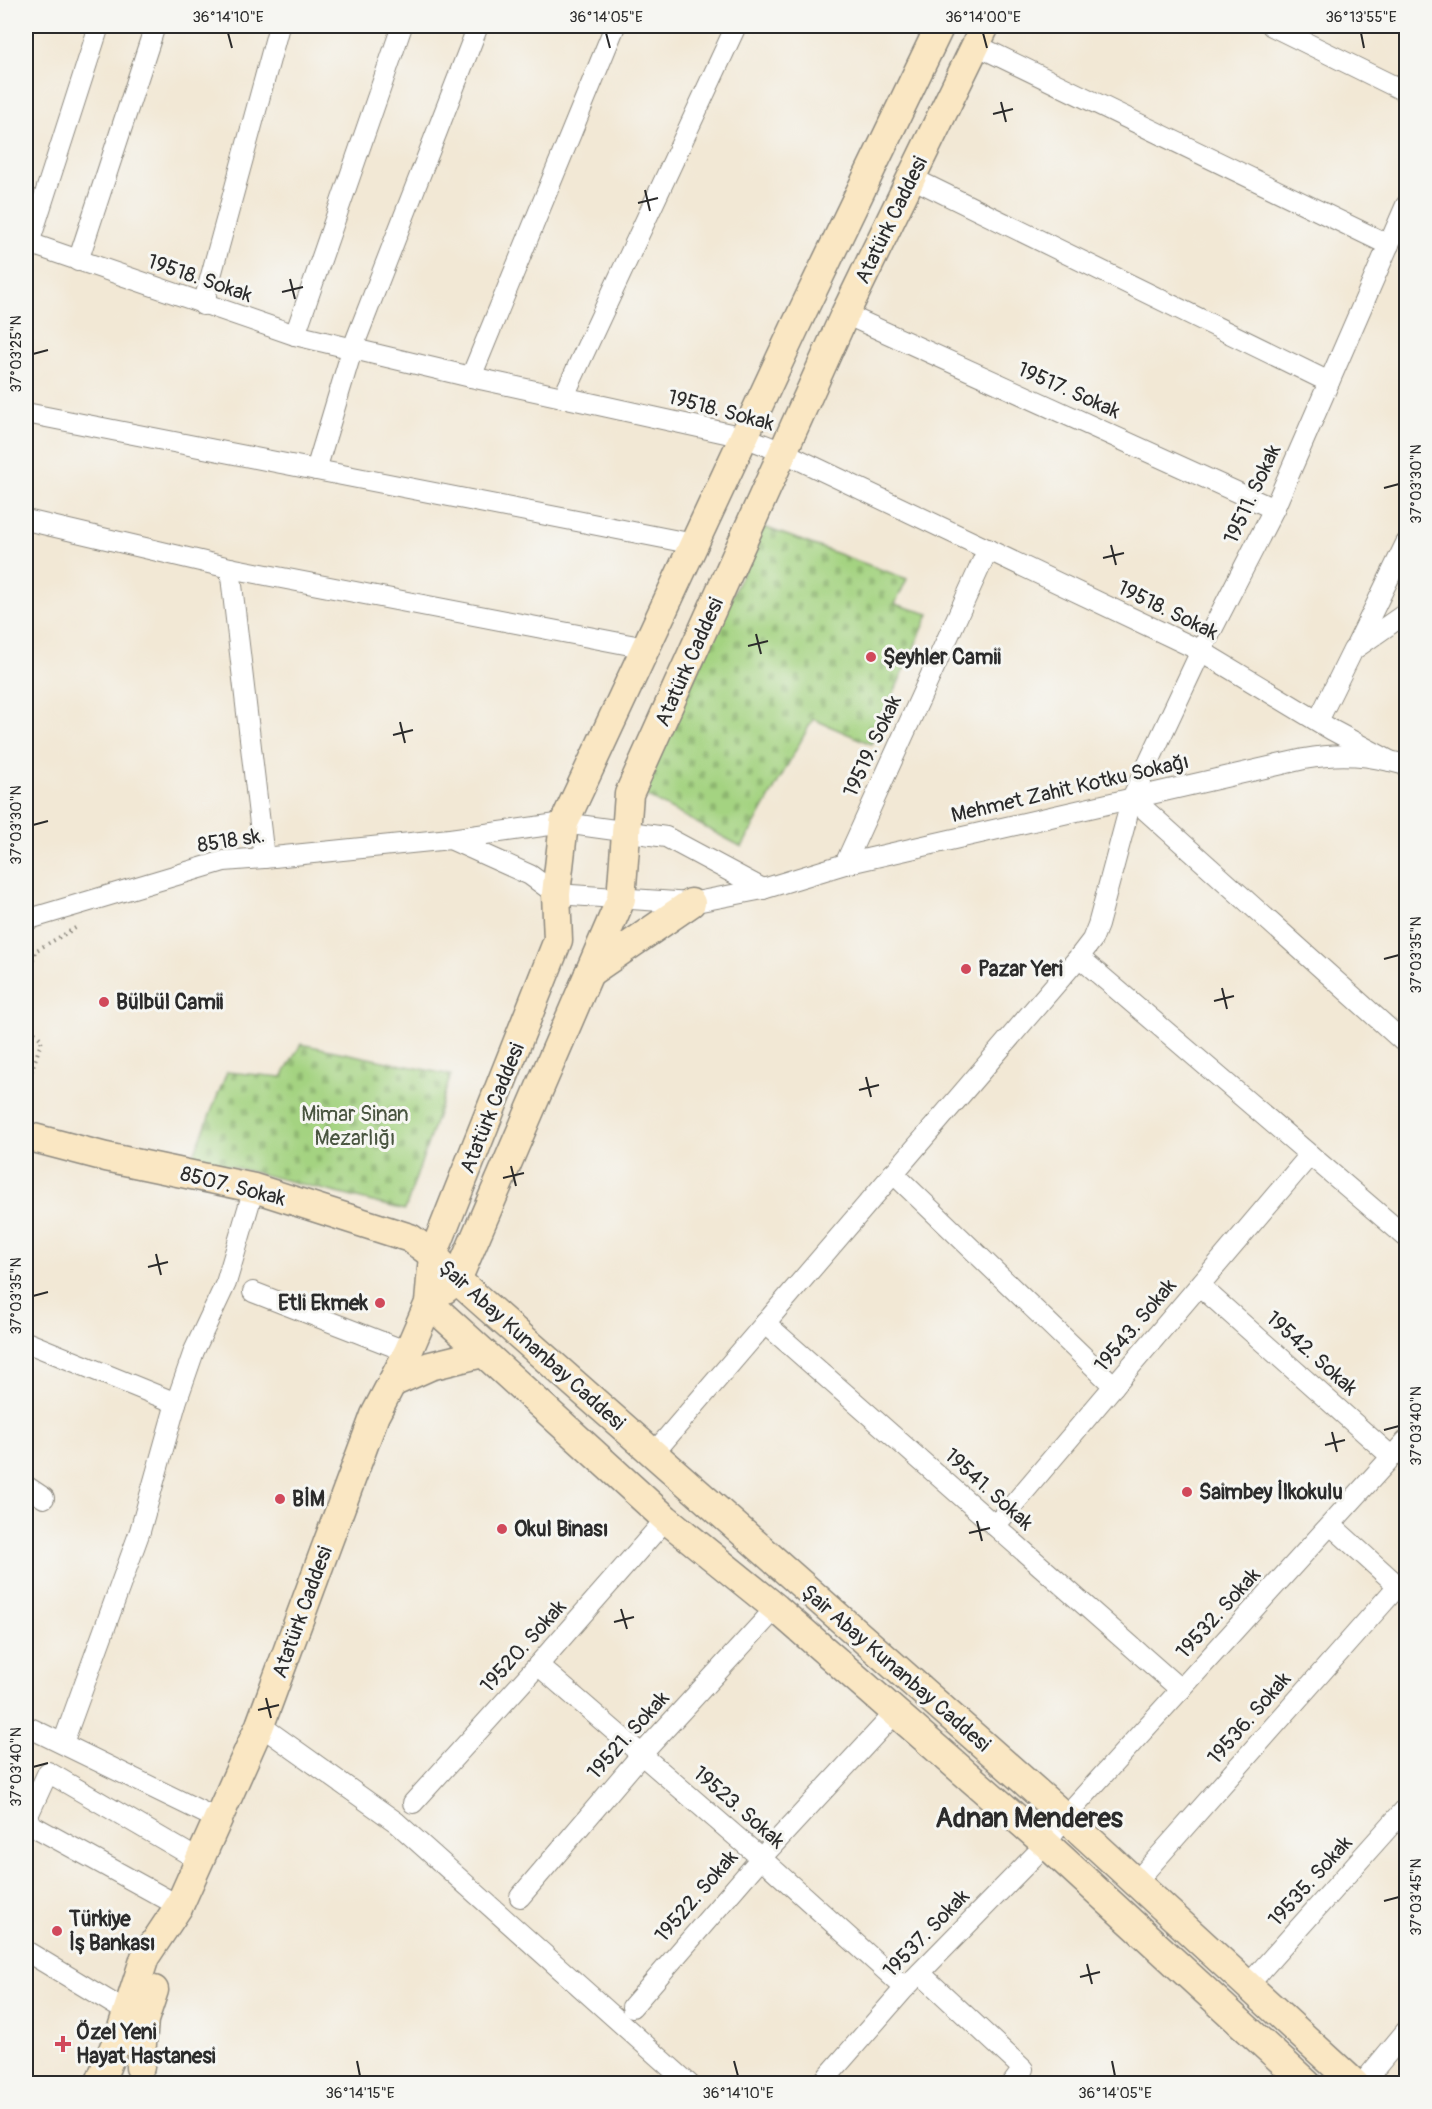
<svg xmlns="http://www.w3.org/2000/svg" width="1432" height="2109" font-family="Pangolin,sans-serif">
	<defs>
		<pattern id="cemetery-stones" width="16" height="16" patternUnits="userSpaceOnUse" patternTransform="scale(1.5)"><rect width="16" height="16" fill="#a4d381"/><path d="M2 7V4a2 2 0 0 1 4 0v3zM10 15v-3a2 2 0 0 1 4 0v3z" fill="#8db570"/></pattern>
	</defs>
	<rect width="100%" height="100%" fill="#f6f6f2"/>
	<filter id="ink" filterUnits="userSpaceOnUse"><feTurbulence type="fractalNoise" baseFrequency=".0167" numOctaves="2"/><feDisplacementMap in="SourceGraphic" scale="12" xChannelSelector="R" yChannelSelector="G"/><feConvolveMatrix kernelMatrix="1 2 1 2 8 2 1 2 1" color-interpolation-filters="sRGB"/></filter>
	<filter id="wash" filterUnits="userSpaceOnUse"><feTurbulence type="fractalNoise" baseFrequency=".008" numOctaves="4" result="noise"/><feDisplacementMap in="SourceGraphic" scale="24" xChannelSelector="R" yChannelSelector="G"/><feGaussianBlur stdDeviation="1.35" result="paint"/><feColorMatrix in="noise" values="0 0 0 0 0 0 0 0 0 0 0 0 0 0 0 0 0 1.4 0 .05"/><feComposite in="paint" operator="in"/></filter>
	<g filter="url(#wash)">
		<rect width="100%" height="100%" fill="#f2e8d5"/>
		<g fill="url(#cemetery-stones)" stroke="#687f56" stroke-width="1.5">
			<path d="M764,527L907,579L895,604L929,614L871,744L813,719L742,847L646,796L643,789Z"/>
			<path d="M301,1044L451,1075L405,1210L193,1157L227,1072L282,1077Z"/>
		</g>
	</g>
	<g filter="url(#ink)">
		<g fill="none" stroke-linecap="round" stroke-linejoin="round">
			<g stroke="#8e8a80" stroke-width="22">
				<g id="street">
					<path d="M1272,26L1406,92"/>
					<path d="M976,45L1389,245"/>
					<path d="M912,178L1329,382"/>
					<path d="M1406,205L1274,509L1201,651L1132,798L1098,925L1092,940L1079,957L1406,1237"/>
					<path d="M26,242L295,335L471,377L744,437L783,452L1201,651L1332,730L1390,761"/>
					<path d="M26,253L99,26"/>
					<path d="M78,261L155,26"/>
					<path d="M203,305L279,26"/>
					<path d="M845,314L1274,509"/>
					<path d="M295,335L402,26"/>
					<path d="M471,377L615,26"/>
					<path d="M563,398L736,26"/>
					<path d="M26,413L694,544"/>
					<path d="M316,470L352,350L478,26"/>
					<path d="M26,520L230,568L646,648"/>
					<path d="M230,568L264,858"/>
					<path d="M1355,648L1406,543"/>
					<path d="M1318,721L1353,650L1406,613"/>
					<path d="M1132,798L1406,1044"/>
					<path d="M450,839L530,875L556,894L691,903L763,889L845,864L1304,759C1343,752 1368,755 1406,765"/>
					<path d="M845,864L988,549"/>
					<path d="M26,920L224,861L264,858L450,839L564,823L666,837L763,889"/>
					<path d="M893,1173L1114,1386"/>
					<path d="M1200,1286L1392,1457"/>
					<path d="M253,1292L408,1352"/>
					<path d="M765,1323L1181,1690"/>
					<path d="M26,1342L176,1403"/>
					<path d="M653,1454L1079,957"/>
					<path d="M26,1486L44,1498"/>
					<path d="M1331,1525L1406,1593"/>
					<path d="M995,1526L1310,1155"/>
					<path d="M538,1665L761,1858L905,1988"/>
					<path d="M260,1725L396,1822L689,2084"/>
					<path d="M26,1726L217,1819"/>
					<path d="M63,1743L140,1531L176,1403L194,1351L226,1283L254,1188"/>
					<path d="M413,1803L538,1665L666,1519"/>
					<path d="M26,1820L48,1772L199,1860"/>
					<path d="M26,1822L179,1906"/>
					<path d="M1136,1882L1398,1586"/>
					<path d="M520,1897L641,1755L776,1608"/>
					<path d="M26,1951L127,2012"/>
					<path d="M920,1973L1023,2069L1012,2084"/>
					<path d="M1249,1984L1406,1808"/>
					<path d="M632,2007L761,1858L896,1712"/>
					<path d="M821,2084L905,1988L1046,1844L1065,1817L1406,1441"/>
					<path d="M1362,2084L1406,2031"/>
				</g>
			</g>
			<g stroke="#8e8a80" stroke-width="31">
				<g id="secondary">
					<path d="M589,973L691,903"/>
					<path d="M26,1136L106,1157L254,1188L410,1238L433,1255L457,1280L1065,1817L1355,2084"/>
					<path d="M444,1290L457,1280L621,899L629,794L845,314L985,26"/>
					<path d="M429,1303L666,1519L776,1608L1046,1844L1307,2084"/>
					<path d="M392,1383L430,1366L483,1353"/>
					<path d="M140,2067L144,2020L154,1990"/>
					<path d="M99,2084L122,2028L145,1957L179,1906L260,1725L375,1415L408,1352L429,1303L433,1255L558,940L556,894L564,823L796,325L940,26"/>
				</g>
			</g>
			<g stroke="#8e8a80" stroke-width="4" stroke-dasharray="1.5 4.5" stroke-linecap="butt">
				<path d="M26,989L35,951L79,926"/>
				<path d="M26,1024L42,1040L26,1087"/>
			</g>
			<use href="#street" stroke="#fff" stroke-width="20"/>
			<use href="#secondary" stroke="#fae7c3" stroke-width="28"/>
		</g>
	</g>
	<path fill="none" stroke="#2b2b2b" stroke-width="2" d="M228,33L232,48M606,33L610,48M983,33L987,48M1361,33L1364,48M1001,102L1006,122M993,114L1013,109M645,190L650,211M638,203L658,198M290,279L295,299M282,292L303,287M33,354L48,350M1384,488L1399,484M1111,545L1116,565M1103,558L1124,553M756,634L761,654M748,646L768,641M400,722L405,743M393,735L413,730M33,825L48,821M1384,959L1399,955M1222,988L1227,1009M1214,1001L1234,996M866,1077L871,1097M859,1090L879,1085M511,1166L516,1186M503,1178L524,1173M156,1254L161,1275M148,1267L168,1262M33,1296L48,1292M1384,1430L1399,1426M1332,1432L1337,1452M1325,1445L1345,1440M977,1521L982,1541M969,1533L990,1528M621,1609L627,1629M614,1622L634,1617M266,1698L271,1718M258,1710L279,1705M33,1767L48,1763M1384,1901L1399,1897M1087,1964L1092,1984M1080,1977L1100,1972M357,2061L360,2076M734,2061L738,2076M1112,2061L1115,2076"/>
	<g fill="#d1495b" stroke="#f6f6f2" stroke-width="2">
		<circle cx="871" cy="657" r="6"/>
		<circle cx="966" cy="969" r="6"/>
		<circle cx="104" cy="1002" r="6"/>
		<circle cx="380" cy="1303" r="6"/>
		<circle cx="1187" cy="1492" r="6"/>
		<circle cx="280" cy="1499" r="6"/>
		<circle cx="502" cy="1529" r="6"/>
		<circle cx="57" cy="1931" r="6"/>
		<path d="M60 2035h6v6h6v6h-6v6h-6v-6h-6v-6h6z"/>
	</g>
	<g text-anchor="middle" stroke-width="6" stroke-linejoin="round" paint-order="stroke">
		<g font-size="21" fill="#2b2b2b" stroke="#f6f6f2">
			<text transform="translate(891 220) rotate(-64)" y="7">Atatürk Caddesi</text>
			<text transform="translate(200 278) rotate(19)" y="7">19518. Sokak</text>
			<text transform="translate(1069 390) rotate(24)" y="7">19517. Sokak</text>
			<text transform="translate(721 410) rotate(15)" y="7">19518. Sokak</text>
			<text transform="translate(1252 494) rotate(-65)" y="7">19511. Sokak</text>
			<text transform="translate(1168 610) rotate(26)" y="7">19518. Sokak</text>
			<text transform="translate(689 662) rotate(-66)" y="7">Atatürk Caddesi</text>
			<text transform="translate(872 746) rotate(-65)" y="7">19519. Sokak</text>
			<text transform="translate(1070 788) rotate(-13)" y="7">Mehmet Zahit Kotku Sokağı</text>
			<text transform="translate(231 840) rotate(-9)" y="7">8518 sk.</text>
			<text transform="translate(492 1108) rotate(-68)" y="7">Atatürk Caddesi</text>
			<text transform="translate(233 1186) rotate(14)" y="7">8507. Sokak</text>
			<text transform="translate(1135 1325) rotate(-50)" y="7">19543. Sokak</text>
			<text transform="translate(532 1345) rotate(42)" y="7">Şair Abay Kunanbay Caddesi</text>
			<text transform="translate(1312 1353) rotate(42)" y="7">19542. Sokak</text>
			<text transform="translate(989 1489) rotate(42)" y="7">19541. Sokak</text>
			<text transform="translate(302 1612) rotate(-70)" y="7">Atatürk Caddesi</text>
			<text transform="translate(1218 1613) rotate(-48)" y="7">19532. Sokak</text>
			<text transform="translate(523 1646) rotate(-48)" y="7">19520. Sokak</text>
			<text transform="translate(896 1668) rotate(41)" y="7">Şair Abay Kunanbay Caddesi</text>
			<text transform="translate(1249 1718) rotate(-49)" y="7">19536. Sokak</text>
			<text transform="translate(628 1735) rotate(-48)" y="7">19521. Sokak</text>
			<text transform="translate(739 1807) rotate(41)" y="7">19523. Sokak</text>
			<text transform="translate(1310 1881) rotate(-48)" y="7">19535. Sokak</text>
			<text transform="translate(696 1896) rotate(-49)" y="7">19522. Sokak</text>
			<text transform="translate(926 1933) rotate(-46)" y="7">19537. Sokak</text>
		</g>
		<g font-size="21" font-weight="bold" fill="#2b2b2b" stroke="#f6f6f2" text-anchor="start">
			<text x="883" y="664">Şeyhler Camii</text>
			<text x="978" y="976">Pazar Yeri</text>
			<text x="116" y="1009">Bülbül Camii</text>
			<text x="368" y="1310" text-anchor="end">Etli Ekmek</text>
			<text x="1199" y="1499">Saimbey İlkokulu</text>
			<text x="292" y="1506">BİM</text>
			<text x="514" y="1536">Okul Binası</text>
			<text x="69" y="1926">Türkiye<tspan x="69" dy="24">İş Bankası</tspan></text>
			<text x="76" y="2039">Özel Yeni<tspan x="76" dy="24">Hayat Hastanesi</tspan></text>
		</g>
		<g font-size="21" fill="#495540" stroke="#f6f6f2">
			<text x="355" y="1121">Mimar Sinan<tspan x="355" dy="24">Mezarlığı</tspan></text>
		</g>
		<g font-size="27" font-weight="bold" fill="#2b2b2b" stroke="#f6f6f2">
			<text x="1029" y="1827">Adnan Menderes</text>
		</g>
	</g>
	<rect width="1432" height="2109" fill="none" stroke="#f6f6f2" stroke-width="66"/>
	<rect x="33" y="33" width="1366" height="2043" fill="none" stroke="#2b2b2b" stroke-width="2"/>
	<g font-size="15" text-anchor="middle" fill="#2b2b2b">
		<text x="228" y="22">36°14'10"E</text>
		<text x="606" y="22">36°14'05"E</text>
		<text x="983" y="22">36°14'00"E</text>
		<text x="1361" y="22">36°13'55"E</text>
		<text transform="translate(16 354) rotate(-90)" y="5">37°03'25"N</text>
		<text transform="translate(1416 484) rotate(-90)" y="5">37°03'30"N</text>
		<text transform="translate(16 825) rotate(-90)" y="5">37°03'30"N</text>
		<text transform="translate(1416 955) rotate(-90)" y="5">37°03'35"N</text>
		<text transform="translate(16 1296) rotate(-90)" y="5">37°03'35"N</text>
		<text transform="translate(1416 1426) rotate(-90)" y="5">37°03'40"N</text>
		<text transform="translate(16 1767) rotate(-90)" y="5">37°03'40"N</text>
		<text transform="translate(1416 1897) rotate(-90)" y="5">37°03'45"N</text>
		<text x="360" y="2098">36°14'15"E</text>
		<text x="738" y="2098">36°14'10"E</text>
		<text x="1115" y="2098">36°14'05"E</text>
	</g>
</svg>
